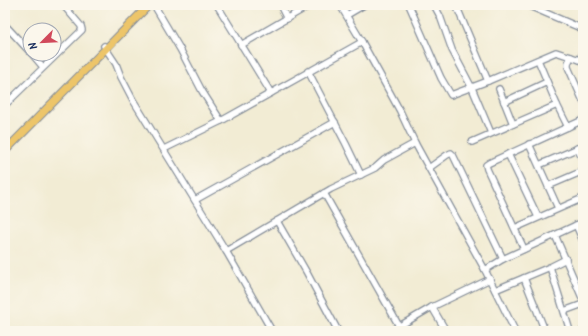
<svg xmlns="http://www.w3.org/2000/svg" width="588" height="336" font-family="Kalam,sans-serif">
	<rect width="100%" height="100%" fill="#fbf7ec"/>
	<filter id="ink" filterUnits="userSpaceOnUse"><feTurbulence type="fractalNoise" baseFrequency=".025" numOctaves="2"/><feDisplacementMap in="SourceGraphic" scale="8" xChannelSelector="R" yChannelSelector="G"/><feConvolveMatrix kernelMatrix="1 2 1 2 8 2 1 2 1" color-interpolation-filters="sRGB"/></filter>
	<filter id="wash" filterUnits="userSpaceOnUse"><feTurbulence type="fractalNoise" baseFrequency=".012" numOctaves="4" result="noise"/><feDisplacementMap in="SourceGraphic" scale="16" xChannelSelector="R" yChannelSelector="G"/><feGaussianBlur stdDeviation="0.9" result="paint"/><feColorMatrix in="noise" values="0 0 0 0 0 0 0 0 0 0 0 0 0 0 0 0 0 1.4 0 .05"/><feComposite in="paint" operator="in"/></filter>
	<g filter="url(#wash)">
		<rect width="100%" height="100%" fill="#f2ecd4"/>
	</g>
	<g filter="url(#ink)">
		<g fill="none" stroke-linecap="round" stroke-linejoin="round">
			<g stroke="#868e99" stroke-width="8">
				<g id="minor">
					<path d="M154,5L180,49L202,91L221,121"/>
					<path d="M217,5L271,93"/>
					<path d="M280,5L287,19"/>
					<path d="M340,5L362,42L400,111L415,143L485,270L515,331"/>
					<path d="M409,5L441,78L451,95L488,81L556,52L583,61"/>
					<path d="M434,5L440,16L452,50L472,88L491,133"/>
					<path d="M456,5L488,81"/>
					<path d="M527,5L583,29"/>
					<path d="M347,15L364,5"/>
					<path d="M5,25L30,52"/>
					<path d="M241,45L310,5"/>
					<path d="M104,46L116,64L121,77L133,100L226,251L272,331"/>
					<path d="M32,54L43,67"/>
					<path d="M571,57L568,63V67L583,101"/>
					<path d="M538,60L557,105L568,127"/>
					<path d="M580,60L583,53"/>
					<path d="M308,71L346,144L361,175"/>
					<path d="M499,89L513,124"/>
					<path d="M504,102L547,82"/>
					<path d="M5,105L82,30L81,26L63,5"/>
					<path d="M472,142L557,105"/>
					<path d="M529,144L558,208"/>
					<path d="M577,148L583,160"/>
					<path d="M164,149L221,121L362,42"/>
					<path d="M508,154L538,217"/>
					<path d="M539,165L583,146"/>
					<path d="M429,168L447,155L451,153L453,155L503,259"/>
					<path d="M548,186L583,171"/>
					<path d="M324,193L399,326"/>
					<path d="M195,200L335,122"/>
					<path d="M277,221L307,273L338,331"/>
					<path d="M576,225L583,241"/>
					<path d="M515,228L583,198"/>
					<path d="M555,235L583,300"/>
					<path d="M524,249L487,169L486,165L489,163L583,120"/>
					<path d="M226,251L331,189L375,168L384,160L415,143"/>
					<path d="M550,267L570,331"/>
					<path d="M485,270L503,259L583,222"/>
					<path d="M524,278L545,331"/>
					<path d="M495,290L550,267L566,259"/>
					<path d="M432,307L446,331"/>
					<path d="M564,311L583,304"/>
					<path d="M391,331L432,307L490,279"/>
					<path d="M582,331L583,330"/>
				</g>
			</g>
			<g stroke="#868e99" stroke-width="9">
				<path id="major" d="M5,151L149,5"/>
			</g>
			<use href="#minor" stroke="#fff" stroke-width="5.5"/>
			<use href="#major" stroke="#edc569" stroke-width="7"/>
		</g>
	</g>
	<rect width="588" height="336" fill="none" stroke="#fbf7ec" stroke-width="20"/>
	<g transform="translate(42 42) rotate(246)"><circle r="19" fill="#fbf7ec" stroke="#a1a7b3"/>
	<path d="M0-3L7 15L0 10L-7 15Z" fill="#d1495b"/>
	<text y="-6" font-size="11" font-weight="bold" text-anchor="middle" fill="#1b2f5e">N</text>
	</g>
</svg>
